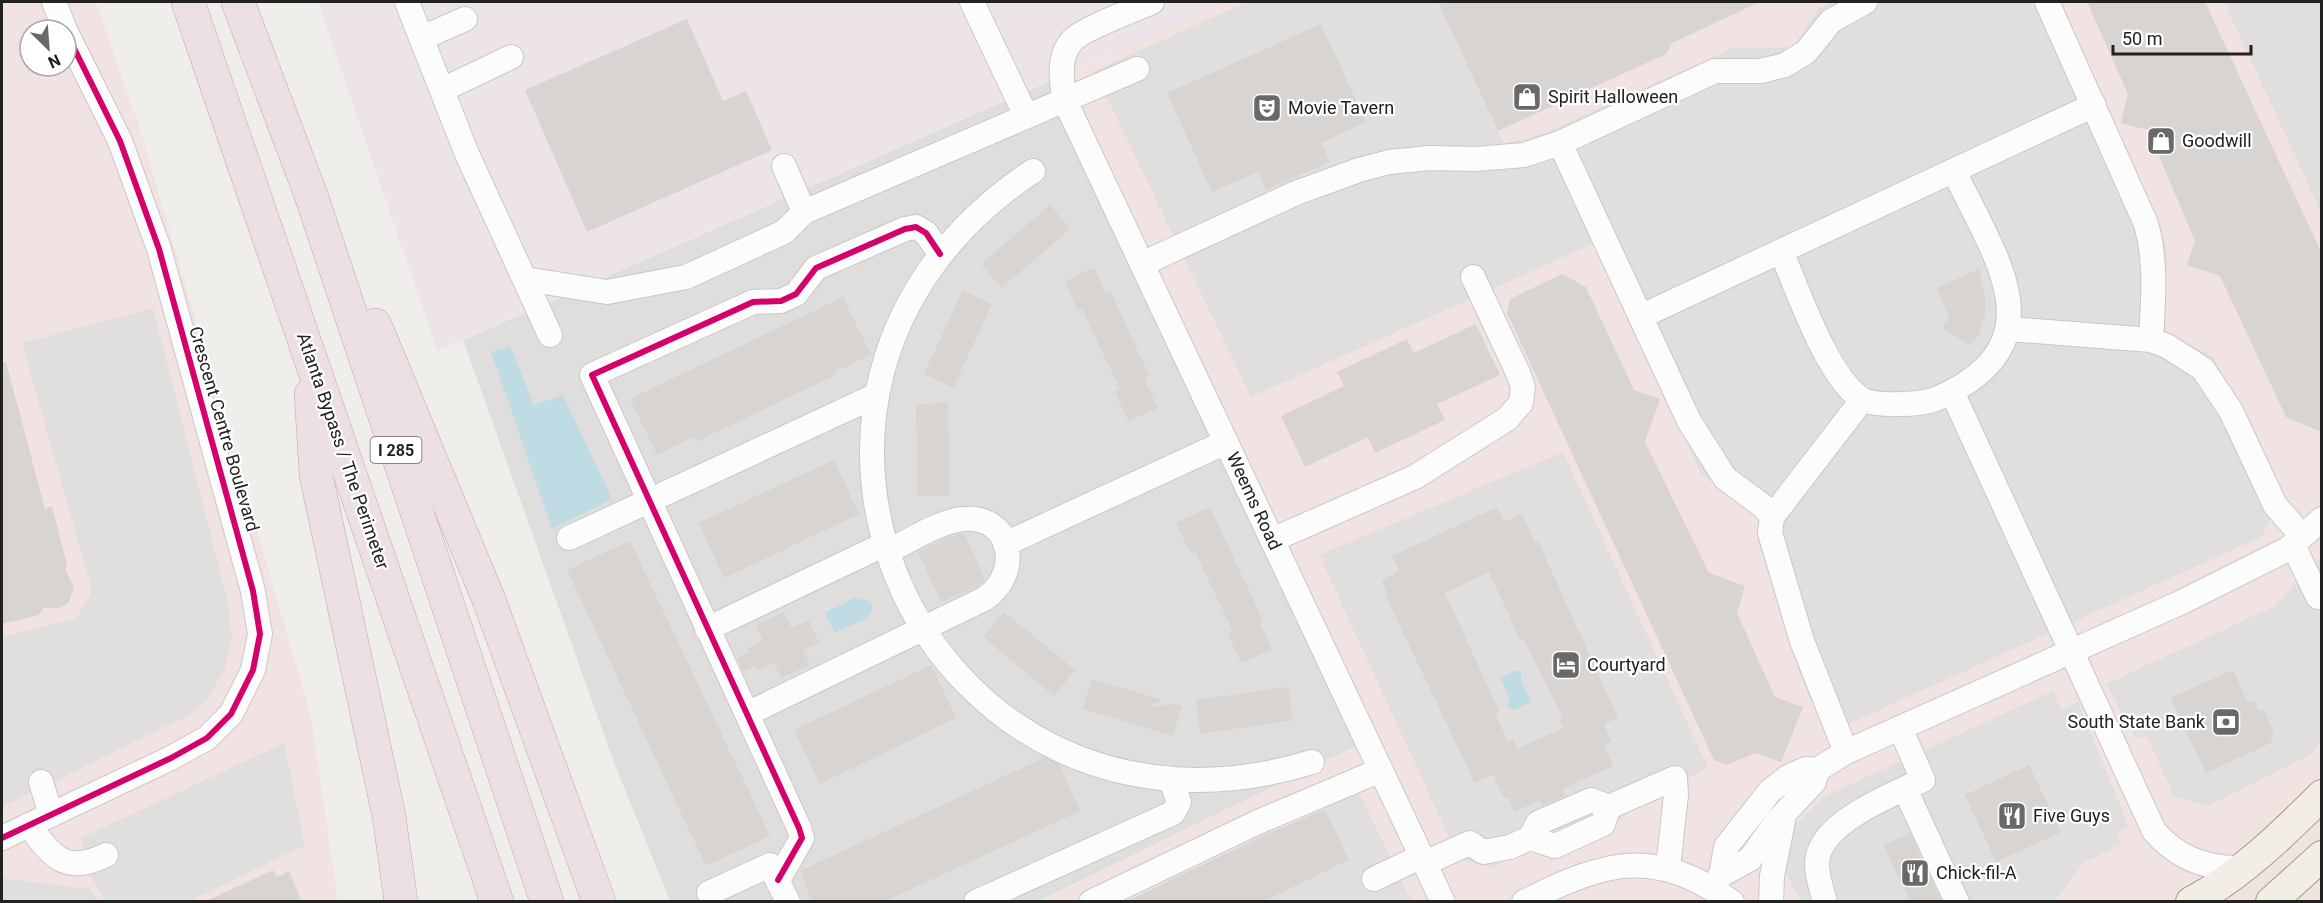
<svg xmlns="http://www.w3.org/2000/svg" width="2323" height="903" font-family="Roboto,sans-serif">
	<rect width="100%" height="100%" fill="#f0eeeb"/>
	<path fill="#dfdedc" d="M1052,80L1369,740L1039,901H670L613,760L463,340Z"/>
	<g fill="#f1e3e1" fill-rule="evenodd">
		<path d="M2,2H96L141,132L311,716L338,901L2,902ZM30,30H66V66H30Z"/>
		<path d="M1227,2H2321V901L1039,902L1369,740L1052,80Z"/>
	</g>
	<path fill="#ede4e9" d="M318,2H1227L437,351Z"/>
	<g fill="#e0dfde">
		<path d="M1247,2H1438L1504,144L1542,134L1733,48L1793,47L1819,8L1833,2H2059L2158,220L2167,249L2165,331L2213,357L2284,495L2261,537L1826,734L1798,670L1785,612L1757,541L1761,516L1701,474L1595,243L1251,397L1094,71Z"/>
		<path d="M2224,2H2321V212Z"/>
		<path d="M153,308L227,599L232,636L225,670L206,700L189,715L2,807V637L77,618L92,591L22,343Z"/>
		<path d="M1563,452L1708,768L1633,803L1612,828L1524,846L1493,868L1459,859L1319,555Z"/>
		<path d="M2321,557V739L2311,755L2209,806L2174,797L2147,736L2136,739L2106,684L2273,607Z"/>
		<path d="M2053,691L2061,710L2078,702L2129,827L2118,832L2121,845L2084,862L2055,901H1802L1785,872L1795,825L1823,797Z"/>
		<path d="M284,743L305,845L190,901H105L92,879L81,838Z"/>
		<path d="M1358,790L1411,901L1262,902L1349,860L1322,801Z"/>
		<path d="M2,878L90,889L98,901H2Z"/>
	</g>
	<g fill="#bfdbe3">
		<path d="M510,346L534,405L563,395L612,499L552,529L491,352Z"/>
		<path d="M854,598L870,601L873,609L867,618L835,633L825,613Z"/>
		<path d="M1516,670L1521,672V680L1531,702L1514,710L1507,706L1510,699L1500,678Z"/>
	</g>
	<g fill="#d7d4d2" fill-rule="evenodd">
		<path d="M1438,2H1760L1672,43L1666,54L1498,131Z"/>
		<path d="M2087,2H2205L2322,254V432L2286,417L2220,276L2187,265L2195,241L2148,130L2121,123L2128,94Z"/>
		<path d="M687,19L723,101L746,91L772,150L587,232L525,90Z"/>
		<path d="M1321,24L1366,122L1321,143L1330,162L1266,190L1258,172L1212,192L1167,93Z"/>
		<path d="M1050,205L1070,229L1002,288L981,264Z"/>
		<path d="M1094,268L1106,294L1111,292L1149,376L1144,378L1158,408L1128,421L1115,391L1120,389L1082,309L1078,310L1065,281Z"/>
		<path d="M1979,269L1985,294V315L1978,336L1970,346L1942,327L1949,318L1937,288Z"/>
		<path d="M1562,274L1586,287L1634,390L1660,399L1645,442L1709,573L1745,586L1737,613L1775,697L1803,707L1781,762L1755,753L1727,765L1714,760L1507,313L1510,299Z"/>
		<path d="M963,290L992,304L953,388L924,374Z"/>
		<path d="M843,297L871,355L834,372L835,375L696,442L694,437L657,455L630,399Z"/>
		<path d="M1476,324L1500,375L1437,404L1445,420L1375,453L1368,437L1305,467L1281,416L1344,386L1337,372L1407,339L1414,353Z"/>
		<path d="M6,362L45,509L52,506L67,565L65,569L74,587L69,602L60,608H43L39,615L2,624V363Z"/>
		<path d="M948,403L950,495L917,496L916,404Z"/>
		<path d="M834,460L859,514L724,578L699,523Z"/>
		<path d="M1210,507L1263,621L1260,623L1272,649L1241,663L1228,634L1233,632L1195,551L1190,553L1176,523Z"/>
		<path d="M1497,507L1504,522L1522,514L1535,542L1538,541L1618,718L1604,724L1611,741L1604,745L1613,766L1562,789L1565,796L1543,805L1540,800L1514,812L1508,797L1504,799L1493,774L1475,783L1386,597L1388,596L1381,580L1399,571L1392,556ZM1489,572L1520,639L1523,638L1563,718L1559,720L1563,728L1517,749L1513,740L1508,742L1495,713L1499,711L1445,593Z"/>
		<path d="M964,533L985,579L978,586L941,602L918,552L945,538Z"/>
		<path d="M630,541L770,836L706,866L567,570Z"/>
		<path d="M784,612L791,628L809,620L819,643L803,650L810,665L781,678L774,662L757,670L755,666L743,672L737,658L749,652L747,648L763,641L756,625Z"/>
		<path d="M1004,612L1075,670L1054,696L983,637Z"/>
		<path d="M931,665L956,718L820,784L794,730Z"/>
		<path d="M2233,670L2248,703L2254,701L2259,711L2264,709L2274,732L2270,735L2273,742L2206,773L2170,698Z"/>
		<path d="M1092,679L1162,700L1147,707L1173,704L1182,706L1173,736L1083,709Z"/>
		<path d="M1288,687L1293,720L1200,734L1196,700Z"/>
		<path d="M1046,757L1059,764L1080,811L883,902H812L800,871Z"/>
		<path d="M2029,765L2061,832L1996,862L1965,795Z"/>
		<path d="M1325,809L1349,860L1262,902H1125L1264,835Z"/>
		<path d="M1910,833L1941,902H1910L1884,845Z"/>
		<path d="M273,870L277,877L289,871L302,902H204Z"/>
	</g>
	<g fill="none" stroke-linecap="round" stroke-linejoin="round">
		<g stroke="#c9c8c7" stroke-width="26">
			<g id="minor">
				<path d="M54,2L65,30"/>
				<path d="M407,2L467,154L550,335"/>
				<path d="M972,2L1026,116"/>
				<path d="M1152,2C1134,10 1088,27 1075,38C1057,53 1061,82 1065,101L1443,902"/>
				<path d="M2047,2L2146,224C2157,262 2153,301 2151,340"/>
				<path d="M422,38L465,19"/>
				<path d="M442,90L511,57"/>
				<path d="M1560,143L1689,421L1725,478L1764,507L1772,517"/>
				<path d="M784,166L804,212"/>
				<path d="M1033,171C699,392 930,879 1312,762"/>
				<path d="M1781,251C1798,290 1826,374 1860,398C1873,407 1921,405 1936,399C2062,344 1995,258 1954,171"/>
				<path d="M1142,264L1296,193L1359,170L1389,162L1430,158L1476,159L1524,155L1560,143L1715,71H1761L1785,65L1806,52L1831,21L1865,2"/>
				<path d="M525,279L607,292L686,277L784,232L804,212L1137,69"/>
				<path d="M1642,316L2094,105"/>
				<path d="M2009,329L2151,340L2167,346L2203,369L2231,411L2275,505L2302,536"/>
				<path d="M1952,392L2154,831C2177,858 2206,869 2241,868"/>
				<path d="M569,538L877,395"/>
				<path d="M1272,540L1415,477L1507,419L1521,403L1523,387L1518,373L1473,277"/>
				<path d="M1005,544L1226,442"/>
				<path d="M2293,545L2318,597"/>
				<path d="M707,629L885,544"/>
				<path d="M749,713L984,599C1018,578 1016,524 974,519C945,516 912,540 887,552"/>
				<path d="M1846,752L1802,641L1770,533L1772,517L1862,400"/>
				<path d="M41,782L51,815"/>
				<path d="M1905,789L1957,902"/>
				<path d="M29,825C52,857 66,875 106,855"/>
				<path d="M2,838L171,758L207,738L231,714L253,670L260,634L253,591L159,249L120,141L66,32"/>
				<path d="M1530,838L1555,846L1603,824L1609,807L1675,778L1676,795L1668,868"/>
				<path d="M1425,863L1470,843L1483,852L1510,847L1530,838L1538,823L1591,800L1609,807"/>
				<path d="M1721,875L1726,847L1770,791L1788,777L1806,769L1817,770L1846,752L2182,602L2288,549L2322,519"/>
				<path d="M1374,879L1422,856"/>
				<path d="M778,880L802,838L799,828L592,375L753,302L781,301L796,294L816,268L905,229L916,227L926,233L940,254"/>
				<path d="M1715,884L1721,875L1750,859L1777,821L1814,782L1817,770"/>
				<path d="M709,893L770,865L788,902"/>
				<path d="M976,902L1173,813L1179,802L1171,780"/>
				<path d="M1091,902L1258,822L1381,770"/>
				<path d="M1524,902C1606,861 1653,846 1732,902"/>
				<path d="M1771,902L1772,876L1783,821"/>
				<path d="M1825,902C1822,890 1817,877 1817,865C1816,823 1892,795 1923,780L1900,728"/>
			</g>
		</g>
		<g stroke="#a79c86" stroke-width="32">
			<g id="major">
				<path d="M2191,902C2240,876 2283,834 2322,795"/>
				<path d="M2271,902L2322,856"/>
			</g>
		</g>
		<g stroke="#c5a2ac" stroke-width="34">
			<g id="highway">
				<path d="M188,2L497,902"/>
				<path d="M238,2L312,198L547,902"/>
				<path d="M375,325L489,600L599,902"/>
				<path d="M311,394L316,475L389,816L401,902"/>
			</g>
		</g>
		<use href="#minor" stroke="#fdfcfc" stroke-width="24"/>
		<use href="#major" stroke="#f3ede7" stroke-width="30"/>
		<use href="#highway" stroke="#ece0e2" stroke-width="33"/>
		<g stroke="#fff" stroke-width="10">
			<g id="cycleway">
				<path d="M2,838L171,758L207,738L231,714L253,670L260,634L253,591L159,249L120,141L66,32"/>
				<path d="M778,880L802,838L799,828L592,375L753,302L781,301L796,294L816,268L905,229L916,227L926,233L940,254"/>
			</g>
		</g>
		<use href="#cycleway" stroke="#d6006c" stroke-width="6"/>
	</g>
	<defs>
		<g id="shop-square" transform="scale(1.5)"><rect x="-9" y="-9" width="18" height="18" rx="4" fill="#6a6968" stroke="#fff"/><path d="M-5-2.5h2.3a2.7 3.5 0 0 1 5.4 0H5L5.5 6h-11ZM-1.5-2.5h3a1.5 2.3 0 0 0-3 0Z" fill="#fff"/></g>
		<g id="theatre-square" transform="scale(1.5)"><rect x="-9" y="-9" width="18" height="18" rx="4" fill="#6a6968" stroke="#fff"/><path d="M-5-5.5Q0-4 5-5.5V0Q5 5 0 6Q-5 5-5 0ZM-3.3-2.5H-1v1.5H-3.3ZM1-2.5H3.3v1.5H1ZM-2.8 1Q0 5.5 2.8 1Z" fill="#fff"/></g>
		<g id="hotel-square" transform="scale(1.5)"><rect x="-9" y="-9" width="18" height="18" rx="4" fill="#6a6968" stroke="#fff"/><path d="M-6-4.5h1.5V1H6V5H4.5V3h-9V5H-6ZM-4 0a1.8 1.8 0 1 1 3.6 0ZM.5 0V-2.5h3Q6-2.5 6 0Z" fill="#fff"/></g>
		<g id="bank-square" transform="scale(1.5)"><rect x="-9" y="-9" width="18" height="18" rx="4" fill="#6a6968" stroke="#fff"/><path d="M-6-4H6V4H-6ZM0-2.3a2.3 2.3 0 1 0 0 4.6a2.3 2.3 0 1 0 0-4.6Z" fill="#fff"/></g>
		<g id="restaurant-square" transform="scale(1.5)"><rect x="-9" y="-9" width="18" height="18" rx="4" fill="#6a6968" stroke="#fff"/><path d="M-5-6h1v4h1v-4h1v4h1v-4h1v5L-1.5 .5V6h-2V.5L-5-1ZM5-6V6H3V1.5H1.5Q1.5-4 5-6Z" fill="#fff"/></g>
	</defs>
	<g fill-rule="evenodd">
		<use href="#shop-square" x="1527" y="97"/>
		<use href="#theatre-square" x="1267" y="108"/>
		<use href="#shop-square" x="2161" y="141"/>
		<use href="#hotel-square" x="1566" y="665"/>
		<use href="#bank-square" x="2226" y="722"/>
		<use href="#restaurant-square" x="2012" y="816"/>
		<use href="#restaurant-square" x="1915" y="873"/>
	</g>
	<g text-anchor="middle" stroke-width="4.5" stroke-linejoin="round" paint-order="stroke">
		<rect fill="#fff" stroke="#646464" stroke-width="1.5" x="370.5" y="437" width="51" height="26" rx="4.5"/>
		<g font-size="16" font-weight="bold" fill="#222">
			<text x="396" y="456">I 285</text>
		</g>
		<g font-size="18" fill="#222" stroke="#fff" text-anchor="start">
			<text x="1548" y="103">Spirit Halloween</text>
			<text x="1288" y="114">Movie Tavern</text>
			<text x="2182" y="147">Goodwill</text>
			<text x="1587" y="671">Courtyard</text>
			<text x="2205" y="728" text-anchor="end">South State Bank</text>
			<text x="2033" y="822">Five Guys</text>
			<text x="1936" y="879">Chick-fil-A</text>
		</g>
		<g font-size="18" fill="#222" stroke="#fff">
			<text transform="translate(224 429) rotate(74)" y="6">Crescent Centre Boulevard</text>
			<text transform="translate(343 451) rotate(71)" y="6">Atlanta Bypass / The Perimeter</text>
			<text transform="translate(1254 501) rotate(65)" y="6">Weems Road</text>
		</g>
	</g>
	<rect width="2323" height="903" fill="none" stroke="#222222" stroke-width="6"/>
	<g transform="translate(48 48) rotate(155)"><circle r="28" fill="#ffffff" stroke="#a7a7a7" stroke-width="1.5"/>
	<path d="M0-4.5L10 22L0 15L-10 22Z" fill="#6a6968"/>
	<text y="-9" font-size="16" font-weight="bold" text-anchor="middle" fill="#222222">N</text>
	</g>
	<path d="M2113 45v9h138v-9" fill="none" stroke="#222222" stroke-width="3"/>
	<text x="2122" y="45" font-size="18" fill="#222222" stroke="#ffffff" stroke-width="4.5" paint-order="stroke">50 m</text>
</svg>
